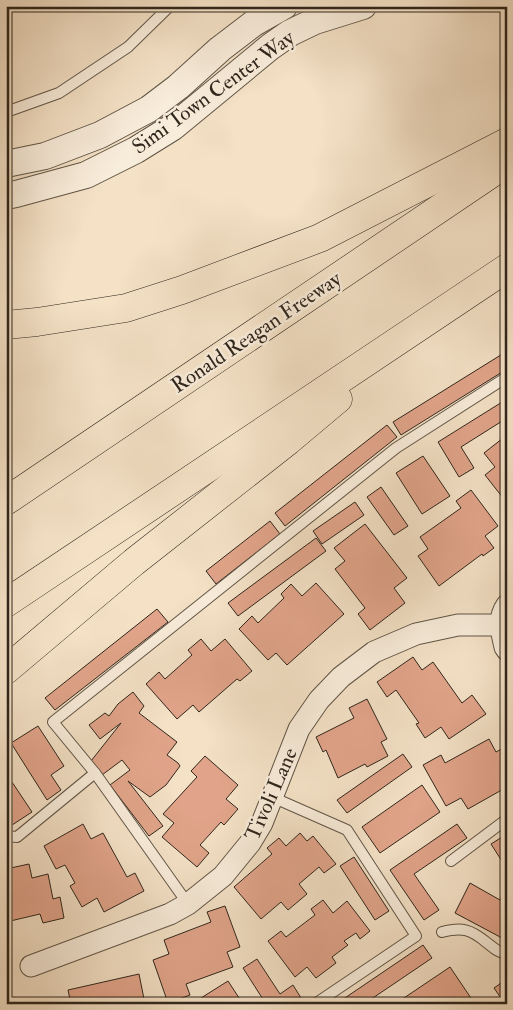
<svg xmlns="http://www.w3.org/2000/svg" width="513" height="1010" font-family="'IM FELL Double Pica',serif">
	<rect width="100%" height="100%" fill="#f4e1c6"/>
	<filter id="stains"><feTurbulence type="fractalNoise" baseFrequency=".004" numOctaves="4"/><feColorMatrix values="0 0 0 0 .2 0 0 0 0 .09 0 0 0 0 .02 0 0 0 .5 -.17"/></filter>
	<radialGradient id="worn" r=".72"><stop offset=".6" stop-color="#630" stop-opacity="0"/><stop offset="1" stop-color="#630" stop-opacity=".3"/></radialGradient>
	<g fill="#e1a48a" stroke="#2f261c">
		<path d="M504,353L507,358V369L401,435L393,422Z"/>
		<path d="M507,399V418L461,447L474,468L459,477L438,442Z"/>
		<path d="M387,425L397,437L285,526L275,513Z"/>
		<path d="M507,435V503L485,475L495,467L484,453Z"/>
		<path d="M423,456L450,496L422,514L396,473Z"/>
		<path d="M381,487L408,526L394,535L367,497Z"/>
		<path d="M471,490L498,526L485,536L494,548L483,556L482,554L439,586L418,556L428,549L420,537L461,508L456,501Z"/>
		<path d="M355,502L364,515L322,544L313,531Z"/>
		<path d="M270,521L280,534L216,584L206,571Z"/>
		<path d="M365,524L407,578L394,588L405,603L370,630L358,614L365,608L335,569L345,561L334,548Z"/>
		<path d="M316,538L326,551L238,616L228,603Z"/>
		<path d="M316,583L344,614L287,665L276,653L268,660L239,629L252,616L258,623L284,598L281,594L291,584L302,596Z"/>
		<path d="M157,609L168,622L55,710L45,698Z"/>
		<path d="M201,639L211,651L225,639L252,671L240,681L237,679L199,712L193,705L177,719L146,684L159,672L165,679L192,655L188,650Z"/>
		<path d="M413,657L422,670L433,662L462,703L472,695L486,714L449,739L441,727L425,738L416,724L419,723L396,690L387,697L377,682Z"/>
		<path d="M133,692L144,706L139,713L177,742L167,755L178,763L180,766L166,785L150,797L128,781L163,826L149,836L110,785L130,770L122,760L102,775L91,761L121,723L100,739L89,725L105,713L109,716L118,704Z"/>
		<path d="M367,699L387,739L381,742L388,756L367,767L365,764L338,778L326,750L323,752L316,737L354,718L349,708Z"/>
		<path d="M38,726L64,766L51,775L61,790L47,800L11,743Z"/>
		<path d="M489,739L496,752L507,746V787L468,809L461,798L446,806L423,765L441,755L445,763Z"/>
		<path d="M403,754L412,767L347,813L337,800Z"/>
		<path d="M205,756L238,785L226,799L238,809L224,825L221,822L200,845L209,853L197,867L162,837L174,823L163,814L197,777L191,771Z"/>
		<path d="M6,773L32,812L6,829Z"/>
		<path d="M422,785L440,812L380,853L362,827Z"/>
		<path d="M83,824L91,839L103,833L127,877L135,873L144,891L104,912L97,898L82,907L70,886L75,883L65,865L56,869L44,846Z"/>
		<path d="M457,824L467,838L414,874L439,910L424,920L390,870Z"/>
		<path d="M300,833L307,841L313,836L336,864L324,873L319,867L299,884L307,894L288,910L281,902L261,919L234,887L272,854L267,848L279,838L286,846Z"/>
		<path d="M507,834V869L491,844Z"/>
		<path d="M354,857L389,911L375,920L340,866Z"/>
		<path d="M29,864L32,878L48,874L53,899L60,897L64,918L43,923L40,914L6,922V869Z"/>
		<path d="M470,883L500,900L502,897L507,900V929L502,938L455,913Z"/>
		<path d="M323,900L333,913L347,901L370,931L360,939L356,933L344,941L348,945L332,957L336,963L316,978L307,967L295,977L268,941L281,931L286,937L315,915L311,909Z"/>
		<path d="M225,906L240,947L227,952L233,967L186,984L190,995L168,1003L153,960L169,954L164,940L211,922L207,912Z"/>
		<path d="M423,945L432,958L364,1004H336Z"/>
		<path d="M257,959L280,994L293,985L301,998L292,1004H266L243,968Z"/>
		<path d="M450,967L475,1004H395Z"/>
		<path d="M139,974L145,1004H71L68,990Z"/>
		<path d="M507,979V1004H505L494,988Z"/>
		<path d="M228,981L243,1004H204L201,998Z"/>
	</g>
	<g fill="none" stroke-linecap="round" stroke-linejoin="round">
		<g stroke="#605546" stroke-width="12">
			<g id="service">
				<path d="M6,112L59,93L128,47L170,6"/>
				<path d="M272,797L347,830L416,936L315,1004"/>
				<path d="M6,836L17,837L95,773"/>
				<path d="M451,861L507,819"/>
				<path d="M188,904L95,773L53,722L396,448L507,377"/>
				<path d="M442,932C462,927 470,929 486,942C494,948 497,952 507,954"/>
			</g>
		</g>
		<g stroke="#605546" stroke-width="23">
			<g id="minor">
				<path d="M507,605C497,619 502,633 505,647L507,650"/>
				<path d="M31,966L170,914L188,904L223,876L250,843L262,823L299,729L319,700L341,677L374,652L416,634L458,625H500"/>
			</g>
		</g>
		<g stroke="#605546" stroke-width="28">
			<g id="tertiary">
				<path d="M6,164L45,156L100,135L149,109L178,87L220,49L254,23L284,6"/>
				<path d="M6,196L16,194L86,175L136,150L173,127L270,47L290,33L315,21L363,6"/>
			</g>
		</g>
		<g stroke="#2f261c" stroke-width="29">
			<g id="motorway">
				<path d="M6,325L37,322L126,308L182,290L320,238L507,142"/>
				<path d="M6,501L507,163"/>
				<path d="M6,603L507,268"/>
				<path d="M6,670L134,562L288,441L338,399"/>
			</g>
		</g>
		<use href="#service" stroke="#f8ecda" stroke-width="10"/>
		<use href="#minor" stroke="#f8ecda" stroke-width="21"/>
		<use href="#tertiary" stroke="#f8ecda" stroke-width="26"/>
		<use href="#motorway" stroke="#f4e1c6" stroke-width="28"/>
	</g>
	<g text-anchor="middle" stroke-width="5" stroke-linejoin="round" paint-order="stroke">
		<g font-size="21" fill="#2f261c" stroke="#f8ecda">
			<text transform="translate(213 92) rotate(-36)" y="7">Simi Town Center Way</text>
			<text transform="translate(256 332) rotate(-34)" y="7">Ronald Reagan Freeway</text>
			<text transform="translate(271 794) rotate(-66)" y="7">Tivoli Lane</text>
		</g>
	</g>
	<rect width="513" height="1010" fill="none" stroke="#f4e1c6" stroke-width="25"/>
	<rect x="8" y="8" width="498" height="995" fill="none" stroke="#2f261c" stroke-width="2.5"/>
	<rect x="12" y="12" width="488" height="985" fill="none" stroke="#2f261c"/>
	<rect width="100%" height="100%" filter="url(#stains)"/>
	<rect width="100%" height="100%" fill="url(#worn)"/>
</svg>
